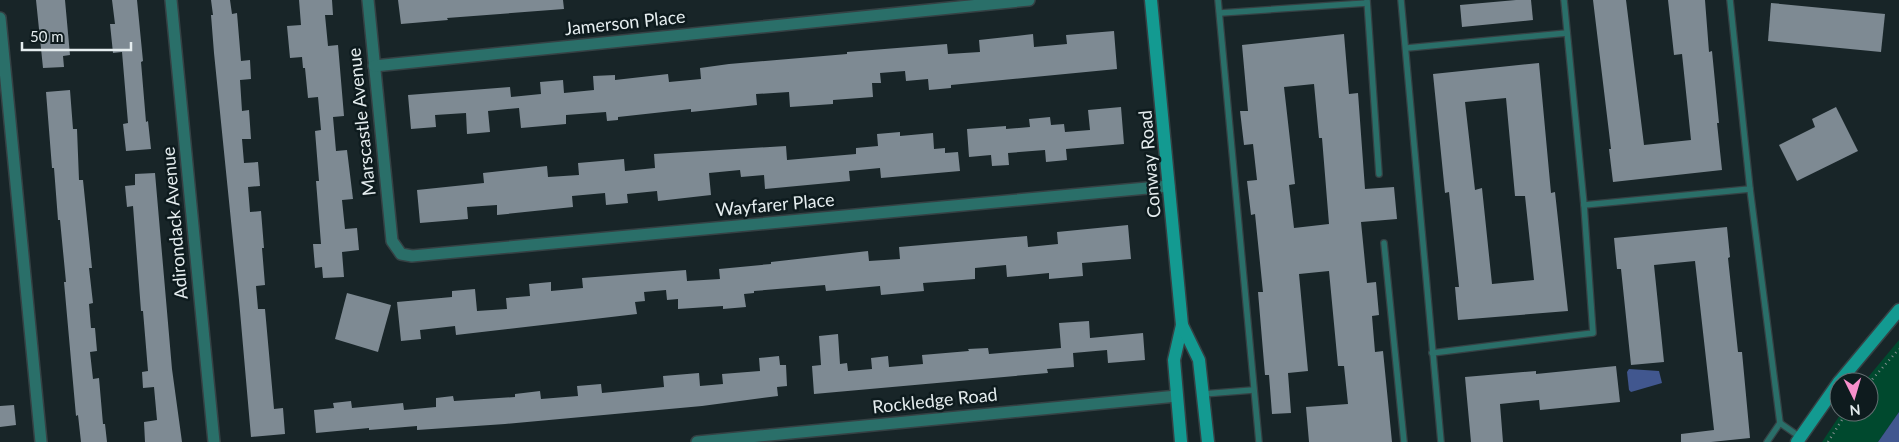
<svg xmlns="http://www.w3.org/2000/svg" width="1899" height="442" font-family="Lato,sans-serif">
	<rect width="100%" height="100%" fill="#182528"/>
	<path fill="#00492e" d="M1899,340V412L1878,442H1822L1842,412H1869V382H1864Z"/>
	<g fill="#41578f">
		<path d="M1629,369L1659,371L1662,383L1631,392L1629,390L1627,372Z"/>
		<path d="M1899,412V442H1878Z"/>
	</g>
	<g fill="#7e8a93" fill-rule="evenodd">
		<path d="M36,0H65L70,55L63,56L64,67L43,68Z"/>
		<path d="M112,0H137L143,61L141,62L146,122L148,121L151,149L126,151L123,124L128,123L122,52L113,53L110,24H115Z"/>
		<path d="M211,0H230L232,14L237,13L241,61L250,60L251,79L240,80L242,111L249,110L251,139H242L244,163L258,162L260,186L248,187L250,212L261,211L264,248H262L265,285L256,286L258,309H265L274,409L283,408L285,434L251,437L239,300L214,53L211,15H213Z"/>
		<path d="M299,0H332L333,15H325L328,46L338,45L344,116L333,117L336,151L347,150L353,199L342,200L345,229L357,228L359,250L342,252L344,277L323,278L322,267L315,268L313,244H321L316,181H319L315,131L321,130L318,97L308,98L305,68H303L302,57L290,58L287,26L301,25Z"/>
		<path d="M398,0H563L564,9L447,18L448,20L401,24Z"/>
		<path d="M1516,0H1531L1533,20L1462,27L1460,5Z"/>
		<path d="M1593,0H1626L1644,145L1691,140L1682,54L1674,55L1668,0H1705L1709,52L1712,51L1719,123H1717L1722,170L1613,182L1609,149H1611Z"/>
		<path d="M1771,3L1885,14L1881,52L1768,41Z"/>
		<path d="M1114,31L1117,69L951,85V88L929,90L928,79L906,81L905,71L880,73L881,83H872L873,97L833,100V104L790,107L789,92L756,94L757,105L691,112V109L618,117V120L607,121L606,112L566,115V124L521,128L519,108L488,111L490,132L467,134L466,113L435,115L436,127L411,129L408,95L510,87L511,97L541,94L540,82L563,80L564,93L594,90L593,76L615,75V80L668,74L669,82L701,79L700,68L729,64L847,54V52L947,44L948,54L980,52L979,40L1033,34L1034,47L1067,44L1066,35Z"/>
		<path d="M1344,34L1349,94L1358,93L1365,189L1394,187L1397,219L1361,222L1367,283L1376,282L1379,315L1372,316L1375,352L1383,351L1392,442H1309L1306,407L1348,404L1344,366H1338L1329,271L1299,274L1308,371L1288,373L1291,413L1272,414L1269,375H1265L1258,292H1263L1255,214L1251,215L1247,181L1257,180L1253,144L1244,145L1240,111H1248L1242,45ZM1314,84L1319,138H1322L1329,224L1294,228L1289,185L1295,184L1284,87Z"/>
		<path d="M1539,63L1551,193L1555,192L1568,311L1458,320L1455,287H1459L1449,192L1445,193L1433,74ZM1506,98L1515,196H1525L1534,280L1492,284L1482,188L1475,190L1465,102Z"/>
		<path d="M70,90L73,129H77L79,180H83L92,268H89L93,303L89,304L91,328H95L97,351L90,352L93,379L99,378L103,424H105L107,442H81L78,415L76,416L64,282H66L60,220H58L54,168H52L46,92Z"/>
		<path d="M1121,107L1124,144L1066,149L1067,160L1046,162L1045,150L1008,153L1009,165L992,166L991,155L969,157L967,129L1006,126V129L1030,127L1029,119L1050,117L1051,125L1064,124L1065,132L1090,130L1088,110Z"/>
		<path d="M1836,107L1858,151L1797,181L1779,145L1815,127L1812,119Z"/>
		<path d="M900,132V136L933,133L934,149L945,148V153L958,152L960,171L881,178L880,168L849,171L850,181L765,189L764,175L741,177L740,170L709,173L711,195L658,201L657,191L627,194L628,203L606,205L605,193L572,196L573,207L497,215V205L467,207L468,219L420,223L417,190L484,183L483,173L547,166L548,177L579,175L578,163L624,159L625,171L655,168L654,154L786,146L787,160L856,154V148L878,146L877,134Z"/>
		<path d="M155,173L172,369L182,442H145L144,422L157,420L154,387L143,388L142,372L148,371L143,311H141L133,206L127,207L125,186L135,185V174Z"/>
		<path d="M1128,225L1131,259L1082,263L1083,276L1049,279V273L1007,277L1006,265L975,268V279L923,283L924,291L881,295L880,286L826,291L825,285L754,291V293L744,294L746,307L723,309V306L678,309V299L667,300L666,290L644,292L645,301L635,302L637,314L456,335L455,326L420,330L421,339L401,341L397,302L452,297V291L475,289L477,311L507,309L506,298L530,296L529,284L551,282V291L583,288L582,278L686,270L687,281L720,279L719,269L771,264V262L868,251L869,261L900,259L899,247L1027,236L1028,247L1058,244L1057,232Z"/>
		<path d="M1727,227L1730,257L1728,258L1738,352H1742L1750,438L1711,442H1681V434L1714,430L1695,261L1654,265L1664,362L1631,365L1621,269H1617L1614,238Z"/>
		<path d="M347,293L391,305L378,352L335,339Z"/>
		<path d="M1089,321L1090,338L1143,333L1145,360L1108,363L1107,350L1073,353L1074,367L1047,369L1048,373L814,394L812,366L821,365L819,336L838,334L840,364L847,363L848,371L872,369L871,358L888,356L889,367L923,364L922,355L969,351L968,349L988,348L989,354L1061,348L1059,323Z"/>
		<path d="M779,356L780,365H786L787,386L777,387L778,396L702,406L505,424L417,430V426L369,430V428L316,433L314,410L334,408L333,403L351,401L352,408L403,403L404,410L436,407V398L453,396L454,401L515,397V394L540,391L541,399L578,396L577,386L601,384L602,393L664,387L663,376L699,373L700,386L723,384L722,374L760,371L759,358Z"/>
		<path d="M1616,366L1620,402L1540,410L1539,400L1500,404L1503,442H1471L1465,377L1536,371V374Z"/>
		<path d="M14,405L16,425L0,427V406Z"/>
	</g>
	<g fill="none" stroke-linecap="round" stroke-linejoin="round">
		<g stroke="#354144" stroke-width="8">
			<g id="lane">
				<path d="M1218,0L1259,442"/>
				<path d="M1367,0L1379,174"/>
				<path d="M1401,0L1441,442"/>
				<path d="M1730,0L1750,189L1780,423L1767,442"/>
				<path d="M1220,13L1367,3"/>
				<path d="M1407,48L1567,33"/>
				<path d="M1584,205L1750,189"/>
				<path d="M1384,243L1404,442"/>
				<path d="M1432,353L1593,333L1584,205L1564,0"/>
				<path d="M1203,394L1253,390"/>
				<path d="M1780,423L1800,437"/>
			</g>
		</g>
		<g stroke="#354144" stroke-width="14">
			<g id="street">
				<path d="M171,0L214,442"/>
				<path d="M368,0L392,241L401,254L412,256L1169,186"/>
				<path d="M0,18L41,442"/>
				<path d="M374,66L1029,0"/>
				<path d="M697,442L1177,396"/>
			</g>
		</g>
		<g stroke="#354144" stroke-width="15">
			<g id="secondary">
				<path d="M1151,0L1182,325L1174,360L1181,442"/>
				<path d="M1182,325L1199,360L1208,442"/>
				<path d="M1839,382L1899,310"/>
				<path d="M1797,442L1839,382"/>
			</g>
		</g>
		<g stroke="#838e90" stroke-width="2.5" stroke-dasharray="1 4" stroke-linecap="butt">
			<path d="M1869,383L1899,349"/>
			<path d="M1828,442L1847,412"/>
		</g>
		<use href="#lane" stroke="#2a6f69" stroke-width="5.5"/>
		<use href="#street" stroke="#2a6f69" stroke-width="11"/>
		<use href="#secondary" stroke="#139a91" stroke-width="12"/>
	</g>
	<g text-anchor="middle" stroke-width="5" stroke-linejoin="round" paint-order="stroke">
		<g font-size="18" fill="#e5edef" stroke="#0e1b1e">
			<text transform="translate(625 23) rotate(-6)" y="6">Jamerson Place</text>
			<text transform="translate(362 122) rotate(-96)" y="6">Marscastle Avenue</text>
			<text transform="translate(1150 164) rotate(-95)" y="6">Conway Road</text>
			<text transform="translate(775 205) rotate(-5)" y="6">Wayfarer Place</text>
			<text transform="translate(175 223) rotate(-95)" y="6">Adirondack Avenue</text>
			<text transform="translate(935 401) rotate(-6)" y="6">Rockledge Road</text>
		</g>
	</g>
	<g transform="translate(1854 397) rotate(175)"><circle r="24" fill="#0e1b1e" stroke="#646f72"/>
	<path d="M0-4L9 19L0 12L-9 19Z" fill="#f890cc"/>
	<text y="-8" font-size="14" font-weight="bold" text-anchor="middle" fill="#e5edef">N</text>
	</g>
	<path d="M22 42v8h109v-8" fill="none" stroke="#e5edef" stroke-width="2.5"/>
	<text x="30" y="42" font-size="15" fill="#e5edef" stroke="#0e1b1e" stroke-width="4" paint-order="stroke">50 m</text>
</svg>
